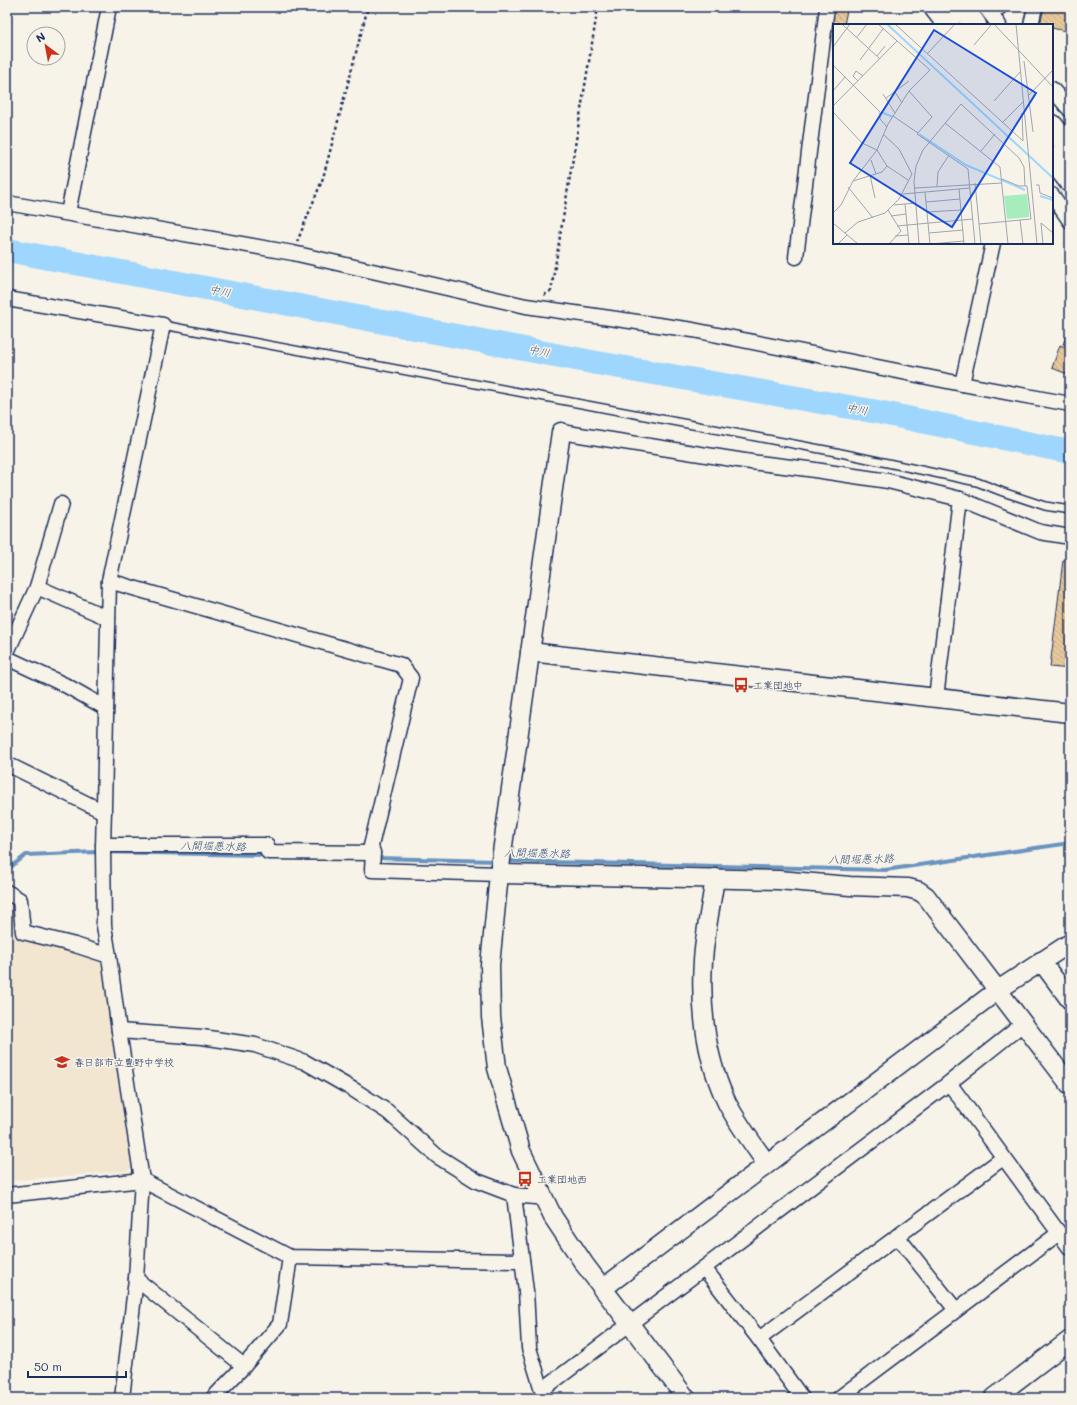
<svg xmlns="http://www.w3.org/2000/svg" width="1077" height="1405" font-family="Mali,'Klee One',sans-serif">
	<defs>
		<pattern id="building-back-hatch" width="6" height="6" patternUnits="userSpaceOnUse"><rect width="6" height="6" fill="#e7c89a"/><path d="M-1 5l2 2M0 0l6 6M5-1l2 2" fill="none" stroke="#c6ac87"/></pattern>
	</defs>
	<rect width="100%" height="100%" fill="#f7f3e8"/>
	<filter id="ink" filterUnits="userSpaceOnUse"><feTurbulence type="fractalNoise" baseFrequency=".025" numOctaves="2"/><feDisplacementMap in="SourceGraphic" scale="8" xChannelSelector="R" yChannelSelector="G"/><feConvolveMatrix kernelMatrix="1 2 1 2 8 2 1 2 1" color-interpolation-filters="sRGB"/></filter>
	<g filter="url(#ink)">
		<path fill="#f2e6d1" d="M7,897L17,912V940L94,954L101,959L134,1165L127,1171L7,1181Z"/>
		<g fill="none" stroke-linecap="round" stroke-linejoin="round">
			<g stroke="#6a93be" stroke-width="4">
				<path d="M376,858L497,861"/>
				<path d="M506,861L885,870L1070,843"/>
				<path d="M7,870L26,855L98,852L267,855"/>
			</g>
			<path stroke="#9ed6fe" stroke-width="24" d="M7,250L597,363L878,412L1070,452"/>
		</g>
		<g fill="url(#building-back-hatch)" stroke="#1b2f5e">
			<path d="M831,7L847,10L844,25H834V37L826,36Z"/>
			<path d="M1044,7H1070L1069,32L1052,28V25H1040Z"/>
			<path d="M1066,337L1070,338V346L1063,344Z"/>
			<path d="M1060,345L1070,349V375L1052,368Z"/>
			<path d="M1063,560L1070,561V669L1050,667Z"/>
			<path d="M1070,773V799H1067Z"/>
		</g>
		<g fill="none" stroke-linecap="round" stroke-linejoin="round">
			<g stroke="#1b2f5e" stroke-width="10">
				<g id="service">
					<path d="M991,15L1002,10L1003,7"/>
					<path d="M163,325L836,452L977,482L1003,492L1045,506L1070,510"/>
				</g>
			</g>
			<g stroke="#1b2f5e" stroke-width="17">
				<g id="minor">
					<path d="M985,7L999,25"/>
					<path d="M1031,25L1035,7"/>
					<path d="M1052,89L1070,110"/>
					<path d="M1052,195L1070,221"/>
					<path d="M7,203L293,253L526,306L693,330L962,384L1070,404"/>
					<path d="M68,213L109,7"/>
					<path d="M796,257L827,7"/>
					<path d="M7,299L163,325L109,581L103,850L104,926L109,956L119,1031L142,1180L136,1279L122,1398"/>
					<path d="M962,384L993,243"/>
					<path d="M561,432L751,462L808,469L888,481L960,499L1040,532L1070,537"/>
					<path d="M109,581L401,665L411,678L371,846L373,853L372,870L499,874"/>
					<path d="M37,587L108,618"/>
					<path d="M7,652L37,587L61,504"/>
					<path d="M7,658L67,686L106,708"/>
					<path d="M936,698L960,499"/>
					<path d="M7,764L104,812"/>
					<path d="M103,845H267L268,852L373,853"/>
					<path d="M7,892L20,900L23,932L75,945L109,956"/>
					<path d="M119,1031L202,1037L255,1045L305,1062L354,1090L388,1112L437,1156L477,1181L514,1195L535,1197L541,1194"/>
					<path d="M949,1083L1070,1248"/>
					<path d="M7,1195L142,1180L290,1257L522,1261"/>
					<path d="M514,1195L526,1291L529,1348L542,1390V1398"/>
					<path d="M897,1236L956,1310"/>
					<path d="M704,1268L759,1339L802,1398"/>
					<path d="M136,1279L244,1366"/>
					<path d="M759,1339L1003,1158"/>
					<path d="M542,1390L949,1083L1023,1024"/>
					<path d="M213,1398L244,1366L280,1324L290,1257"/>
					<path d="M839,1398L1059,1233"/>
				</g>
			</g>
			<g stroke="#1b2f5e" stroke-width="21">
				<g id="tertiary">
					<path d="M561,432L499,874L490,965L491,1017L497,1068L521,1151L553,1217L585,1265L686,1398"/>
					<path d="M530,652L1070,713"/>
					<path d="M499,874L778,880L850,886L908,888L919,891L926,896L1070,1085"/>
					<path d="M715,878C711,905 705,933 703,960C700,1008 706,1059 727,1103C738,1124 753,1144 767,1164"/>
					<path d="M1041,961L1070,1000"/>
					<path d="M602,1289L998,990L1070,943"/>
					<path d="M994,1398L1070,1340"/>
				</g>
			</g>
			<g stroke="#1b2f5e" stroke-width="25">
				<g id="trunk">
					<path d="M935,7L949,25"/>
					<path d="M962,7L975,25"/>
					<path d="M1052,126L1070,149"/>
					<path d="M1052,158L1070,181"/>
				</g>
			</g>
			<g stroke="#1b2f5e" stroke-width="2.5" stroke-dasharray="3 3" stroke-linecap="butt">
				<path d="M297,242L323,178L368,7"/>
				<path d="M544,295L551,291L598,7"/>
			</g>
			<use href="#service" stroke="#f7f3e8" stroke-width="7"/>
			<use href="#minor" stroke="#f7f3e8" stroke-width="14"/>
			<use href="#tertiary" stroke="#f7f3e8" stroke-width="18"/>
			<use href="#trunk" stroke="#f7f3e8" stroke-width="22"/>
		</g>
	</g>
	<defs>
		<g id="bus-bare" transform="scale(1.2)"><path d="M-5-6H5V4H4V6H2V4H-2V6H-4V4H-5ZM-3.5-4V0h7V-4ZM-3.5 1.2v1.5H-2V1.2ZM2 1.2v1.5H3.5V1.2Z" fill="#c8321e" stroke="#f7f3e8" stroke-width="2.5" paint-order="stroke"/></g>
		<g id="school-bare" transform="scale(1.2)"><path d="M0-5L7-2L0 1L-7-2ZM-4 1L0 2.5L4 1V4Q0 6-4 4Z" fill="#c8321e" stroke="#f7f3e8" stroke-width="2.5" paint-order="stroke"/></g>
	</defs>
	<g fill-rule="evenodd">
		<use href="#bus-bare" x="741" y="685"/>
		<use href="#school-bare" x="62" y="1062"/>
		<use href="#bus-bare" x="525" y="1179"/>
	</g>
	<g text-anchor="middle" stroke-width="3" stroke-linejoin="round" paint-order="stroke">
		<g font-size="10" fill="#1b2f5e" stroke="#f7f3e8" text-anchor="start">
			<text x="753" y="689">工業団地中</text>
			<text x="74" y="1066">春日部市立豊野中学校</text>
			<text x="537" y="1183">工業団地西</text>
		</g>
		<g font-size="11" font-style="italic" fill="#35507e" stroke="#f7f3e8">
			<text transform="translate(220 291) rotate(11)" y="4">中川</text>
			<text transform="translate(539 351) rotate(11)" y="4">中川</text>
			<text transform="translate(857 409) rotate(10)" y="4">中川</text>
			<text transform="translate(213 846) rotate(1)" y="4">八間堀悪水路</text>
			<text transform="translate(537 853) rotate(1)" y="4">八間堀悪水路</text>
			<text transform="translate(861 859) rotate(-1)" y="4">八間堀悪水路</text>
		</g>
	</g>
	<g transform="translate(833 24)">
		<rect width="220" height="220" fill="#f7f3e8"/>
		<path d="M194,170L196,193L174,195L171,172Z" fill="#a5eebc"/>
		<path d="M184,172L195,180L196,191L175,193L173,173Z" fill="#a5eebc"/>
		<path fill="none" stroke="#9ed6fe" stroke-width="2" d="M54,0L220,154M48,88L60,93M86,110L133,141L192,166M207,172L220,176"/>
		<path fill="none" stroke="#9fa5b1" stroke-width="1" d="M9,0L47,35M62,0L190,117L189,89M161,0L220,63M183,0L204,220M24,13L34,0M141,21L159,0M0,23L17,0M94,30L122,0M44,32L52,22M27,36L50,5M191,37L200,108M0,41L47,88V95L54,103M25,57L20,52L23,47L30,52M0,67L12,53M76,67L99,93L84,110L135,145L142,220M62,68L69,79M50,70L62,89M195,72L220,46M53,74L76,57M161,77L187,48M0,82L64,17M0,88L29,119L44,126L54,142L75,156M60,92L85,109M112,99L167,143L175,220M169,99L190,78M51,111L66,125L79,150M148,127L162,110M38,136L43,150M37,151L42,174M169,155L186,162H194M20,157L49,148L54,142M142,159L148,220M203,161H206L207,169L220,174M104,162L105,148L116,131M15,163L40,194M82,164L169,159M126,165L131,220M92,168L97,220M70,170L137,164M93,178L127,175M72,180L76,220M61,181L83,179M55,186L68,207L56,220M94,188L128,186M0,189L8,181L20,157L44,126L55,100L76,67L97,46L45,0M58,192L73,190M187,196L190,220M0,199L25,220M146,200L198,195L194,162M64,202L140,195M12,209L25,198L52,189L66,175L79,150M96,209L130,206M62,212L75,211M5,220L14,211M86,220L81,157L83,142L90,126L128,80L186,134L191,143L192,162M97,220L131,217M210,220L208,199L220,209"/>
		<path fill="#1d4ed8" fill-opacity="0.15" stroke="#1d4ed8" stroke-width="2" d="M101,6L203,69L119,203L17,139Z"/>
		<rect width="220" height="220" fill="none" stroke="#1b2f5e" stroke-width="2"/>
	</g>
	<rect width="1077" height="1405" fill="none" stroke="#f7f3e8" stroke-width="24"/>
	<rect x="12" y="12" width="1053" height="1381" fill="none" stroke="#1b2f5e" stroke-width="1.5" filter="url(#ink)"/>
	<g transform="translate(46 46) rotate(328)"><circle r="19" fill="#f7f3e8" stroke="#9fa5b1"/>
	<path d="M0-3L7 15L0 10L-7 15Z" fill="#c8321e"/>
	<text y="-6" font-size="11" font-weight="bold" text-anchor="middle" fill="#1b2f5e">N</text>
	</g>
	<path d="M28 1371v6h98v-6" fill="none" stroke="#1b2f5e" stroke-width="2"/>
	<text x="34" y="1371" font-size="12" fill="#1b2f5e" stroke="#f7f3e8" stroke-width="3" paint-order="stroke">50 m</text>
</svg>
